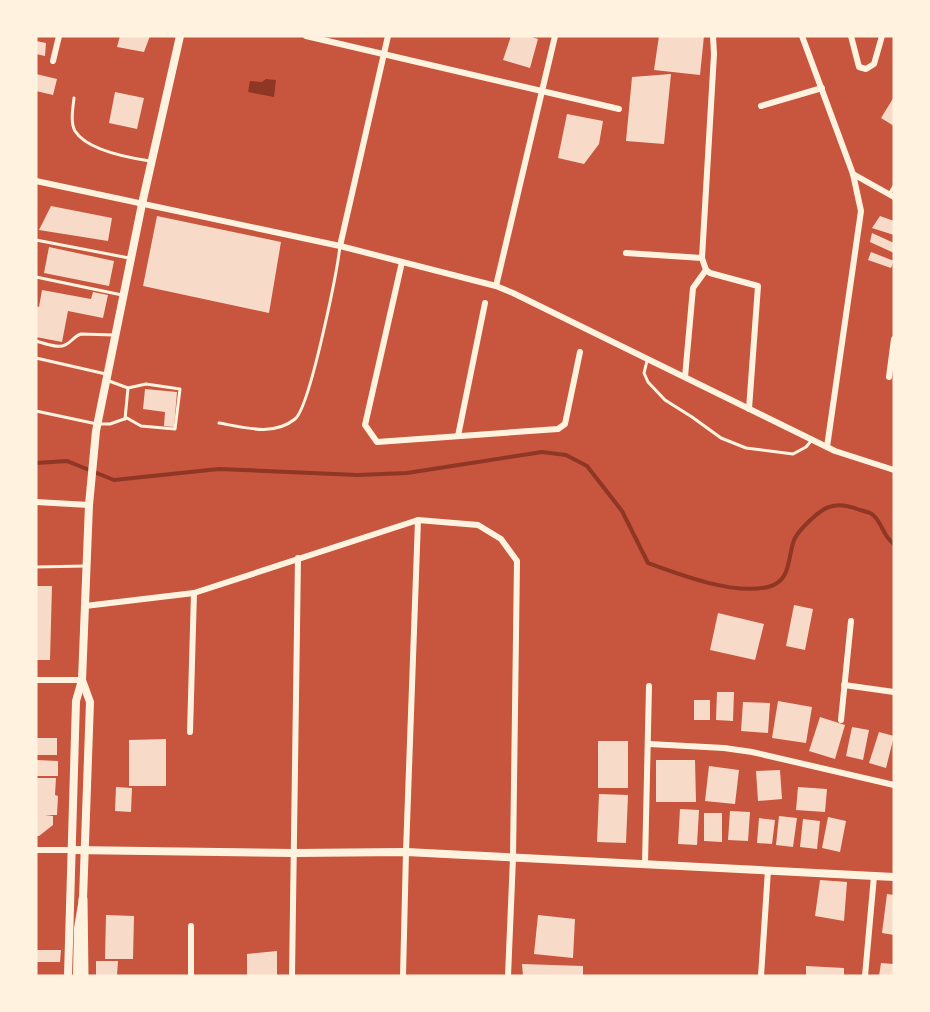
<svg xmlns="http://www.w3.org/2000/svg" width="930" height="1012" font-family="Helvetica,sans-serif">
	<rect width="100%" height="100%" fill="#c8553d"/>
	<path fill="#8f3625" d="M266,79L276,80L274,97L248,92L250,81L262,82Z"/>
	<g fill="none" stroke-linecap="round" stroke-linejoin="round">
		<path stroke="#8f3625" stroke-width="4" d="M36,463L67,461L114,480L219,469L357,475L407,473L542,452L566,455L587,466L622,511L648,563C680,575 733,595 768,587C793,581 787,554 795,538C800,529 819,510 829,507C839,503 850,506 860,510C863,511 870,512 873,515C882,522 883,537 894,544"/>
	</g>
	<g fill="#f7dbc8">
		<path d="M120,36H150L144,52L117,47Z"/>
		<path d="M511,36H529L538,39L530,68L503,60Z"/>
		<path d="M659,36H704L700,75L654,70Z"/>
		<path d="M36,41L46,43L45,56L36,54Z"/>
		<path d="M36,74L57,79L53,95L36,91Z"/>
		<path d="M671,74L664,144L626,141L632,77Z"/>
		<path d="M115,92L144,98L137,129L109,123Z"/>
		<path d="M894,97V126L881,118Z"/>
		<path d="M567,114L603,121L599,144L584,164L558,158Z"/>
		<path d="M51,206L112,218L108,241L39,230Z"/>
		<path d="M157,216L281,242L269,313L143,286Z"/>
		<path d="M880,216L894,221V235L872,228Z"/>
		<path d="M872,233L894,243V253L870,242Z"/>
		<path d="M49,247L114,261L109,286L44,273Z"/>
		<path d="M871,252L894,261L891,268L868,260Z"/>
		<path d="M42,290L91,299L93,292L108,295L103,318L68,311L62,342L36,337V306L39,307Z"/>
		<path d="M145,389L177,392L174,427L164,426L165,412L143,409Z"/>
		<path d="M36,586H52L50,660H36Z"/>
		<path d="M794,605L813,609L805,650L786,646Z"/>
		<path d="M718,613L764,624L755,660L710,650Z"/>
		<path d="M717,692H734L733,721L716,720Z"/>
		<rect x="694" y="700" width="16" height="20"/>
		<path d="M778,701L812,707L806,743L772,738Z"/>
		<path d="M743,702L770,703L768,733L741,731Z"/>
		<path d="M820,717L845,725L835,759L809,751Z"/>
		<path d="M852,727L869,730L863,760L846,756Z"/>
		<path d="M879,732L894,736L886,768L869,763Z"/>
		<rect x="36" y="738" width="21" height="17"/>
		<path d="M166,739V786H129V740Z"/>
		<rect x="598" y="741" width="30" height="47"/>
		<path d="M36,760L58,761V776H36Z"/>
		<path d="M656,760H695L696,802H656Z"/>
		<path d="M709,766L739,770L735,804L705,801Z"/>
		<path d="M780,770L782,799L758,801L756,771Z"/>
		<path d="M36,778H56L55,795L58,796L57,815H45L53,816V825L39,836H36Z"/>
		<path d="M116,787L132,788L131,812L115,811Z"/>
		<path d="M798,787L827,789L825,812L796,810Z"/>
		<path d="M599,794L628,795L626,843L597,842Z"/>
		<path d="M680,809L699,810L697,845L678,844Z"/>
		<path d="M730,811L750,812L748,841L728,840Z"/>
		<path d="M704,813H722V842L704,841Z"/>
		<path d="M779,816L797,818L793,847L776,845Z"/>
		<path d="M828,817L846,821L840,852L822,848Z"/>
		<path d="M759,818L775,820L772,844L757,843Z"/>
		<path d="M803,819L820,821L817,849L800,847Z"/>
		<path d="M820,880L847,882L844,921L815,916Z"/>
		<path d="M887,894L894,895V935L882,933Z"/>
		<path d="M106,915L134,916L133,959H105Z"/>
		<path d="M538,915L575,919L573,958L534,954Z"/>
		<path d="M36,950H61L60,962H36Z"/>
		<path d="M277,951V976H247V954Z"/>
		<path d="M96,961H118L117,976H96Z"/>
		<path d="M881,963L894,964V976H879Z"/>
		<path d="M522,964L583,966V976H523Z"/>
		<path d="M806,966L844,968V976H806Z"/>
	</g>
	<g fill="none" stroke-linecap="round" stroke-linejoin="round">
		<g stroke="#fff3e0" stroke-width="3">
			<path d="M74,98C73,108 70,122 75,131C87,150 130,158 150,161"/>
			<path d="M890,193L894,186"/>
			<path d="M36,240L129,258"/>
			<path d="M36,277L122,295"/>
			<path d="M36,341C44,343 58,349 65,345C72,342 74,336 81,334L114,335"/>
			<path d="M36,358L106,374"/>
			<path d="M647,361L644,373L648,382L665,400L692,417L721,438L746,448L793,454L806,447L811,441"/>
			<path d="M109,381L128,388L125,419"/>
			<path d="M36,411L97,424H110L127,418L141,426L175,429L180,389L146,384L128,388"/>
			<path d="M219,423C243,427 273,437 295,419C310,407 337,272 340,246"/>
			<path d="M36,567L85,566"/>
		</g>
		<g stroke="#fff3e0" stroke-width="6">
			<path d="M306,36L619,109"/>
			<path d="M713,36L714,54L702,258L706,270L710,273L758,286L749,409"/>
			<path d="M802,36L853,174L861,211L827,447"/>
			<path d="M851,36L859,67L866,69L874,64L882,36"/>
			<path d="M53,61L59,36"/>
			<path d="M761,106L822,88"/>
			<path d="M853,174L894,197"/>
			<path d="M36,181L340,246L496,286L513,293L835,451L894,470"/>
			<path d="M340,246L388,36"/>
			<path d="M626,253L702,258"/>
			<path d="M402,262L365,425L377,442L558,429L565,424L580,352"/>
			<path d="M496,286L555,36"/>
			<path d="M685,377L693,288L706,270"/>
			<path d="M889,377L894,339"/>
			<path d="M458,436L485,303"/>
			<path d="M36,502L89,505"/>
			<path d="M85,606L194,593L418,520L478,525L501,539L517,561L513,858L508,976"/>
			<path d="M36,680H82"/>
			<path d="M844,685L894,692"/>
			<path d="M841,720L851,621"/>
			<path d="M190,732L194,593"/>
			<path d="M649,744L724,748L752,752L894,785"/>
			<path d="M36,850H71"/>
			<path d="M645,864L649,686"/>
			<path d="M191,926V976"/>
			<path d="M292,976L298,558"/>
			<path d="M403,976L406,852L418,520"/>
			<path d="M761,976L768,870"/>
			<path d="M865,976L874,876"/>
		</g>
		<path stroke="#fff3e0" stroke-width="8" d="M71,850L294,853L406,852L894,877"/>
		<g stroke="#fff3e0" stroke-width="8">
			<path d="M68,976L76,701L82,680L89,505L96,431L142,204L180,36"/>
			<path d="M77,976L78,928L83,899L90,702L82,680"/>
		</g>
		<path stroke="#fff3e0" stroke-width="9" d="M83,899L84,976"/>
	</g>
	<rect width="930" height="1012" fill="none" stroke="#fff3e0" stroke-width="75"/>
</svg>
